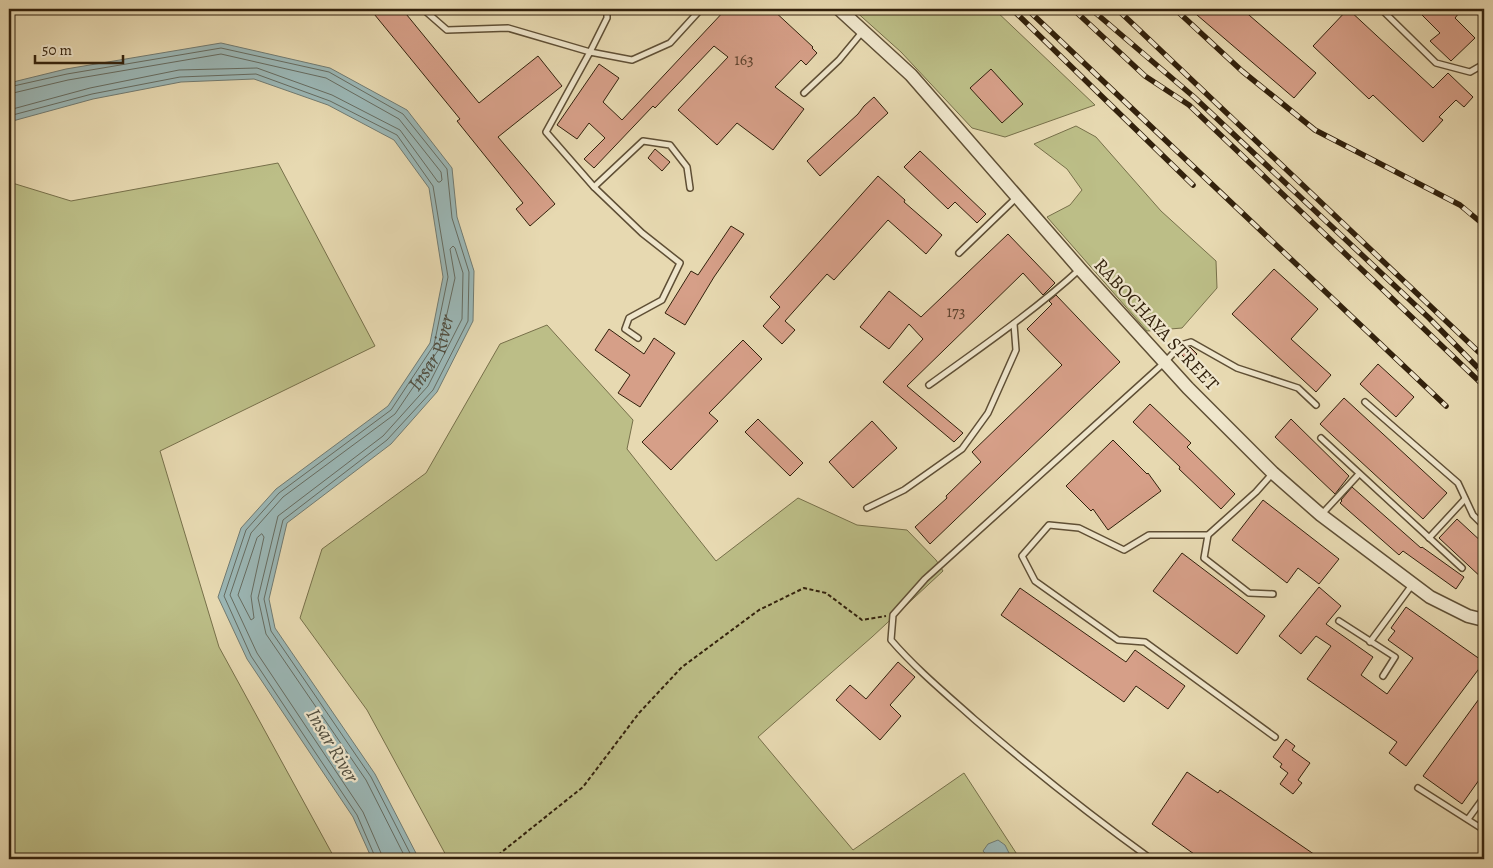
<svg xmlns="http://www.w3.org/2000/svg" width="1493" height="868" font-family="Alegreya,serif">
	<rect width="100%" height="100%" fill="#e7d9b1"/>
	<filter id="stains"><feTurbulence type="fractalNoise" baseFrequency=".004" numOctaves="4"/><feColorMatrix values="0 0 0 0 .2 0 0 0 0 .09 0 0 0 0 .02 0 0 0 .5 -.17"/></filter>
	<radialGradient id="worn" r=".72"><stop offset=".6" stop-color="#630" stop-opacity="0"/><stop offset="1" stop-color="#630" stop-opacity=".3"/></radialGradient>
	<g fill="#bcbe87" stroke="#77704a">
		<path d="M853,9H994L1095,105L1005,137L972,128L901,52Z"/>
		<path d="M1076,126L1096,137L1161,211L1216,261L1217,288L1182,328L1147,331L1047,217L1070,205L1082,190L1067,169L1034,144Z"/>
		<path d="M278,163L375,346L160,451L219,647L335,859H9V182L71,201Z"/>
		<path d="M547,325L633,420L627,449L716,561L798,498L857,525L907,530L936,560L943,571L872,637L758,737L853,850L964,773L1020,859H448L367,710L300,618L322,549L426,473L500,344Z"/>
	</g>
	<g fill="#9bb7b6" stroke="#717b72">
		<path d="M221,43L330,68L407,110L452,168L457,217L474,271L473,321L437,392L391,444L287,523L269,599L275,628L375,774L419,859H372L353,817L247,659L218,597L241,528L276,489L388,406L430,343L443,277L429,188L394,140L328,105L254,79L181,82L93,99L9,122V83L66,69Z"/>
		<path d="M998,840L1005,845L1012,859H990L983,851L988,844Z"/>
	</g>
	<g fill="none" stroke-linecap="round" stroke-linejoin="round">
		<g stroke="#666c61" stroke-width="1">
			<path d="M9,87L67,74L221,48L329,72L403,114L447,169L452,218L469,272L468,321L433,390L387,440L283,520L264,599L271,631L371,777L413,859"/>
			<path d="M9,94L68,80L221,54L326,78L399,119L441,172L442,180L440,182H438L400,130L332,95L257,68L179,70L90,88L9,110"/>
			<path d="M9,116L92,94L180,77L256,74L330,101L397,135L433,186L448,277L434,345L391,410L279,493L246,530L224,596L251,656L357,815L376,859"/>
			<path d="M262,534L264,537L251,596L254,618L251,620L238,595L257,538Z"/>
			<path id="s1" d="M382,859L381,853L363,812L257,653L230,595L251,533L283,497L395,414L439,349L455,278L450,249L453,246L455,248L463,273L462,319L428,386L383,436L278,516L258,598L266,634L366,780L406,859"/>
		</g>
	</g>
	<g fill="#d69f88" stroke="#32210c">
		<path d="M370,9H402L479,103L538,56L562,86L498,137L555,204L530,226L516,209L523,203L457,121L460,119Z"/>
		<path d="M726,9H772L813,47L812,48L817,53L806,65L801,60L775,87L804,109L773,150L737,123L717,145L678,110L728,57L714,46L655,108L653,106L594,168L584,159L605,138L589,123L577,139L557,125L599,64L619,78L603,102L622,120Z"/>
		<path d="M1190,9H1216L1222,14L1227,9H1242L1316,73L1294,98Z"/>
		<path d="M1348,9L1433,88L1448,73L1473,97L1464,107L1456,100L1439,117L1443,120L1423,142L1373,95L1369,99L1313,46Z"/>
		<path d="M1416,9H1455L1459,13L1455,18L1475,38L1451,61L1430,41L1440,33Z"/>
		<path d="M991,69L1023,104L1002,123L970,88Z"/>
		<path d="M874,97L888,113L820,176L807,161L858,114L864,106Z"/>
		<path d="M655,149L670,162L662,171L648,158Z"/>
		<path d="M920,151L986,214L977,223L955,202L948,209L904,167Z"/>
		<path d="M878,176L905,200L904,202L942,235L926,254L888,220L834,280L827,274L785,321L795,330L782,344L763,326L780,307L770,297Z"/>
		<path d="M731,226L744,234L714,277L685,325L665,313L691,271L698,275Z"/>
		<path d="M1008,234L1055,283L1043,295L1023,273L907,386L963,433L954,442L883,382L923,339L909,324L889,349L860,327L889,291L921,317Z"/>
		<path d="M1274,269L1318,309L1291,339L1331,375L1316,392L1232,314Z"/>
		<path d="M1056,295L1120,362L930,544L915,527L947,498L946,496L981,462L972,452L1062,365L1027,329L1052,304L1049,301Z"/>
		<path d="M609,329L644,354L654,338L675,353L640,407L618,393L630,375L595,350Z"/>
		<path d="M743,340L762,359L709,413L718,421L671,470L642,442Z"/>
		<path d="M1190,347L1197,354L1189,362L1181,354Z"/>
		<path d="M1378,364L1414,397L1396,417L1360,384Z"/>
		<path d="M1344,398L1447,493L1423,519L1320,424Z"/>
		<path d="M1150,404L1191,443L1187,447L1235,494L1221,509L1179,469L1180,467L1133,422Z"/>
		<path d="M758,419L803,463L790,476L745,432Z"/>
		<path d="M1291,419L1349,476L1335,494L1275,437Z"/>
		<path d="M872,421L897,448L853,488L829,462Z"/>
		<path d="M1113,440L1147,474L1148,473L1161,491L1108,530L1093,509L1091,511L1066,486Z"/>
		<path d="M1352,487L1421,548L1422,547L1464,577L1456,589L1403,551L1399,555L1340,503L1342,501L1341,500Z"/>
		<path d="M1263,500L1339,559L1319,584L1298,568L1287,583L1232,540Z"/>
		<path d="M1457,519L1484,544V580L1439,538Z"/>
		<path d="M1182,553L1265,616L1237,654L1153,591Z"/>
		<path d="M1319,587L1341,606L1326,624L1373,657L1361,675L1387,694L1413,658L1388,640L1395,631L1391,628L1406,607L1484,662L1406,766L1389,753L1397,742L1307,679L1331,646L1316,636L1301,654L1279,636Z"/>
		<path d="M1020,588L1126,662L1135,650L1185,686L1168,709L1136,686L1124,702L1001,615Z"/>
		<path d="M898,662L915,677L890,705L901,716L880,740L836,700L850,685L866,699Z"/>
		<path d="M1484,692V773L1462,804L1423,776Z"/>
		<path d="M1286,739L1295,746L1292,750L1310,763L1298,780L1302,783L1293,794L1280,784L1288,773L1280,767L1282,764L1273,757Z"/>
		<path d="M1187,772L1218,793L1220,790L1321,859H1201L1152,824Z"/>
	</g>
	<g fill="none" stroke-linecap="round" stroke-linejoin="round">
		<g stroke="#5f4f35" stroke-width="8">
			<g id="service">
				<path d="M423,9L447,30L508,28L590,52L607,18V9"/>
				<path d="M1381,9L1436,63L1470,72L1484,64"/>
				<path d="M1477,9L1484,16"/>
				<path d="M804,93L839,60L863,31"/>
				<path d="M594,187L643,141L670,145L687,167L690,188"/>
				<path d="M959,253L1016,198"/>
				<path d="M638,338L625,329L629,318L662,300L680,263L642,233L594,187L546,132L590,52L632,60L670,43L701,9"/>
				<path d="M929,385C980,348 1033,312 1080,269"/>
				<path d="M1365,402L1458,483L1473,515L1484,526"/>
				<path d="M1321,438L1462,568"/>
				<path d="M1273,473L1256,492L1208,535H1149L1124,550L1079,528L1049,525L1022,556L1035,581L1118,640L1145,642L1275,737"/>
				<path d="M867,508L904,490L962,449L988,413L1016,350L1014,324"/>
				<path d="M1321,515L1359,474"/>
				<path d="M1208,535L1204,558L1249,593L1273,594"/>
				<path d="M1429,538L1465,499"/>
				<path d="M1339,621L1395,657L1383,676"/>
				<path d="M1370,642L1412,585"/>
				<path d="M1418,788L1484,830"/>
				<path d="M1468,819L1484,797"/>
				<path d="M1151,859C1090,815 1031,768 974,719C945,693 917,670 891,640L893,615L925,579L1165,362L1181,345L1191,342L1237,368L1298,388L1316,405"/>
			</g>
		</g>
		<g stroke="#5f4f35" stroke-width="15">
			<path id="tertiary" d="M839,9L911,75L1080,269L1188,388L1273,473L1321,515L1430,597L1468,616L1484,620"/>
		</g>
		<path stroke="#32210c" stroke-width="2" stroke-dasharray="4 2.5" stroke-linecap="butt" d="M493,859L583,787L639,713L682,667L759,610L804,588L826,593L862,620L886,616"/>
		<use href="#service" stroke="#efe6cc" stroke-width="5"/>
		<use href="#tertiary" stroke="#efe6cc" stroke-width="12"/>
		<g stroke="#32210c" stroke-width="5.5">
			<g id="rail">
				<path d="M1012,9L1193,185"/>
				<path d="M1027,9L1446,406"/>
				<path d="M1073,9L1145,76L1189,105L1484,386"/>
				<path d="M1091,9L1194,97L1429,318L1484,374"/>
				<path d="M1117,9L1484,357"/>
				<path d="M1175,9L1242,71L1315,130L1460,205L1484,225"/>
			</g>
		</g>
		<use href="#rail" stroke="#efe6cc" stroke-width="4" stroke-dasharray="11" stroke-linecap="butt"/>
	</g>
	<g text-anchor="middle" stroke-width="4.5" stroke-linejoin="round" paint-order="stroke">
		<g font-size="16" fill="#5b402b">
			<text x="744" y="65">163</text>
			<text x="956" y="317">173</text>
		</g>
		<g font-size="19" fill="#32210c" stroke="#efe6cc">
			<text transform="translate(1157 324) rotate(47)" y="7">RABOCHAYA STREET</text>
		</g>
		<g font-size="20" font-style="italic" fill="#524e3f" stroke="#efe6cc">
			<text dy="7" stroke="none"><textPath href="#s1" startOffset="631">Insar River</textPath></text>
			<text transform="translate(333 745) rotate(59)" y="7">Insar River</text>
		</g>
	</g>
	<rect width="1493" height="868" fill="none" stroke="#e7d9b1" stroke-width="30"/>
	<rect x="10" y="10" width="1473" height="848" fill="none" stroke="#32210c" stroke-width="2.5"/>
	<rect x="15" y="15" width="1463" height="838" fill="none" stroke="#32210c"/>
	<path d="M35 55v8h88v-8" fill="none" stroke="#32210c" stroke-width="2.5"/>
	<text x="42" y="55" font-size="15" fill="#32210c" stroke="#efe6cc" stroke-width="4" paint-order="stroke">50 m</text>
	<rect width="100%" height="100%" filter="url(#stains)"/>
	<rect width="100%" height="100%" fill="url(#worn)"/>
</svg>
